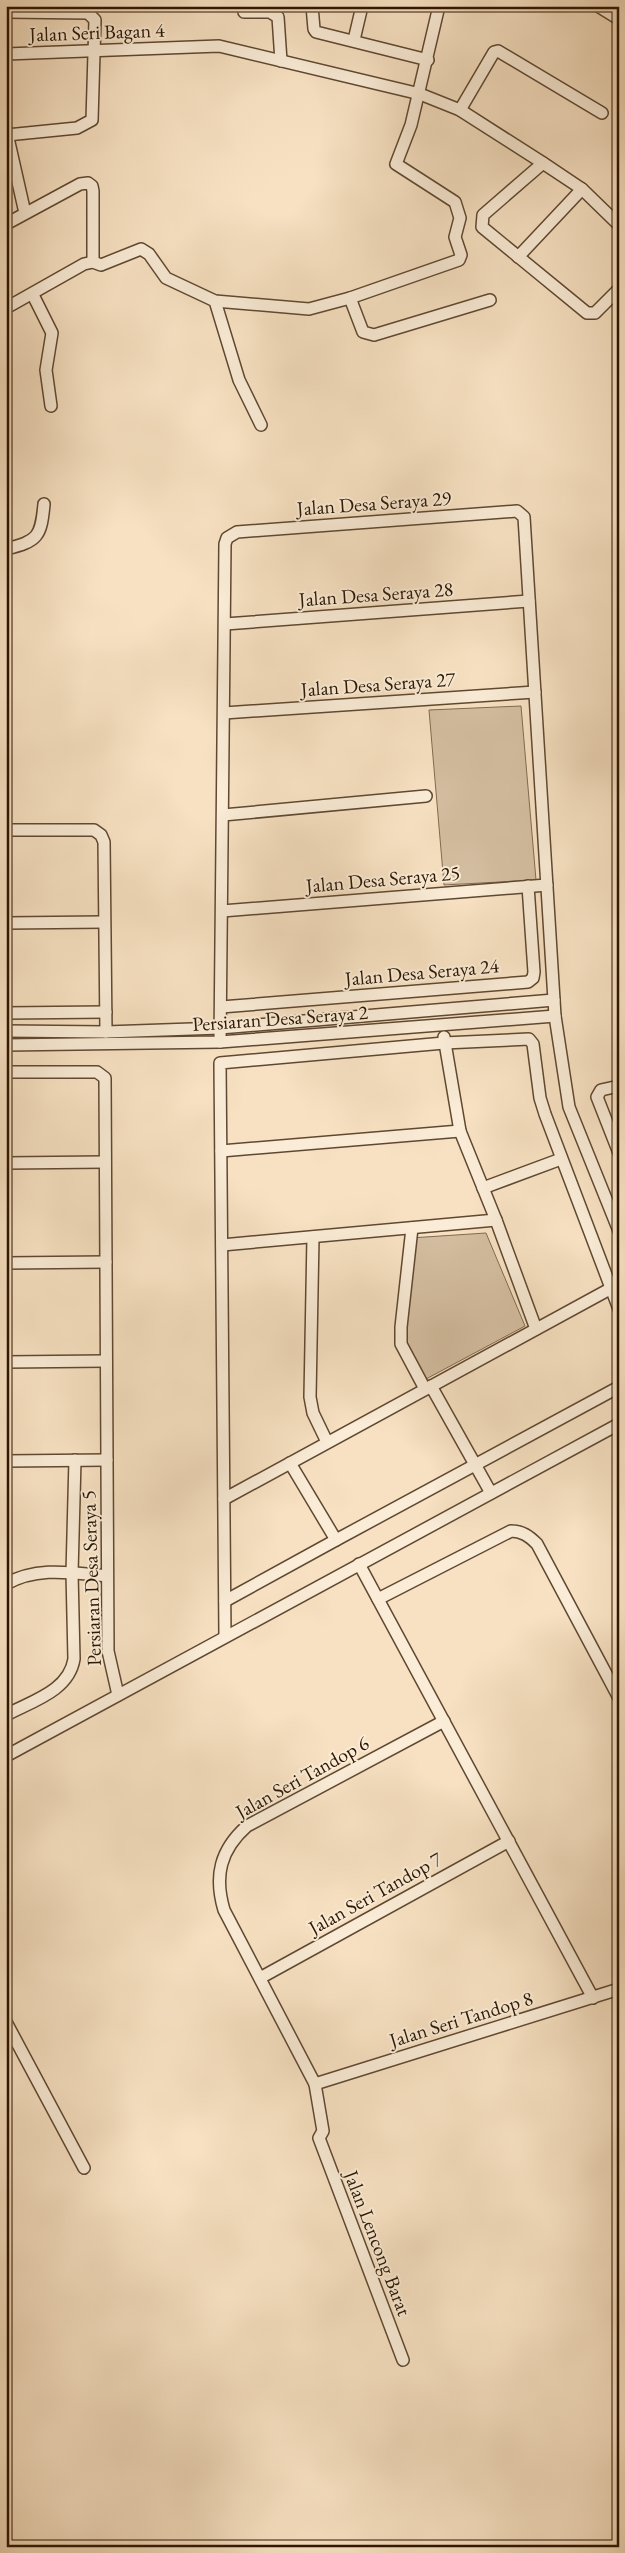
<svg xmlns="http://www.w3.org/2000/svg" width="625" height="2553" font-family="'EB Garamond',serif">
	<rect width="100%" height="100%" fill="#f7e1c2"/>
	<filter id="stains"><feTurbulence type="fractalNoise" baseFrequency=".004" numOctaves="4"/><feColorMatrix values="0 0 0 0 .2 0 0 0 0 .09 0 0 0 0 .02 0 0 0 .5 -.17"/></filter>
	<radialGradient id="worn" r=".72"><stop offset=".6" stop-color="#630" stop-opacity="0"/><stop offset="1" stop-color="#630" stop-opacity=".3"/></radialGradient>
	<g fill="#d4bea1" stroke="#806a51">
		<path d="M521,706L536,880L444,885L429,710Z"/>
		<path d="M486,1233L525,1326L426,1379L405,1342L410,1238Z"/>
	</g>
	<g fill="none" stroke-linecap="round" stroke-linejoin="round">
		<g stroke="#5f4831" stroke-width="14">
			<g id="minor">
				<path d="M312,6L314,29L316,32L428,60"/>
				<path d="M598,6L619,19"/>
				<path d="M6,12L88,13L95,20L92,120L77,128L7,135"/>
				<path d="M244,12H270L278,17L281,61"/>
				<path d="M354,40L362,6"/>
				<path d="M6,54L219,46L420,94L460,110L543,163L582,189L619,225"/>
				<path d="M460,110L494,52L498,51L602,113"/>
				<path d="M6,129L25,213"/>
				<path d="M543,163L483,215L482,227L587,313H595L619,289"/>
				<path d="M6,224L80,184L88,183L92,186L93,191V262"/>
				<path d="M518,257L582,189"/>
				<path d="M33,295L52,333L46,370L51,406"/>
				<path d="M350,298L363,332L374,335L490,300"/>
				<path d="M215,301L239,380L261,425"/>
				<path d="M6,308L84,264L93,262L101,265L141,249L149,254L166,278L215,301L309,309L350,298L459,260L461,255L455,237L460,218L455,202L396,164L411,125L439,6"/>
				<path d="M6,549C38,541 41,537 44,504"/>
				<path d="M225,624L529,601"/>
				<path d="M224,713L535,692"/>
				<path d="M223,815L426,796"/>
				<path d="M6,830H94L101,835L104,842L106,1032"/>
				<path d="M222,911L547,885"/>
				<path d="M6,923L104,922"/>
				<path d="M221,1007L528,982L533,978L534,972L528,886"/>
				<path d="M6,1013L106,1012"/>
				<path d="M6,1031L106,1032L220,1028L554,1000"/>
				<path d="M444,1037L460,1131L496,1220L536,1329"/>
				<path d="M220,1042L225,544L227,538L237,532L517,511L524,517L555,1016L569,1107L619,1231"/>
				<path d="M6,1045L220,1042L555,1016"/>
				<path d="M6,1072H97L105,1078L108,1651L118,1695"/>
				<path d="M619,1086L601,1090L597,1097L619,1153"/>
				<path d="M221,1151L460,1131"/>
				<path d="M6,1163L105,1162"/>
				<path d="M483,1188L561,1159"/>
				<path d="M412,1228L401,1327V1344L425,1389"/>
				<path d="M313,1237L310,1397L313,1413L327,1442"/>
				<path d="M222,1245L496,1220"/>
				<path d="M6,1263L106,1262"/>
				<path d="M6,1362L106,1361"/>
				<path d="M431,1386L491,1493"/>
				<path d="M6,1461L107,1460"/>
				<path d="M290,1463L336,1540L619,1387"/>
				<path d="M224,1499L619,1284"/>
				<path d="M359,1564L593,1998"/>
				<path d="M6,1584C38,1566 72,1573 107,1576"/>
				<path d="M378,1599L511,1531C522,1531 529,1536 537,1544L619,1698"/>
				<path d="M225,1601L336,1540"/>
				<path d="M225,1636L220,1063L444,1043L529,1039L533,1044L540,1098L545,1114L619,1309"/>
				<path d="M6,1715C32,1701 69,1691 74,1659L72,1573L75,1460"/>
				<path d="M6,1756L619,1424"/>
				<path d="M260,1978L509,1841"/>
				<path d="M6,2022L84,2168"/>
				<path d="M315,2084L619,1989"/>
				<path d="M403,2360L319,2138L323,2131L315,2084L224,1910C214,1876 220,1850 247,1826L444,1721"/>
			</g>
		</g>
		<use href="#minor" stroke="#faecd7" stroke-width="11"/>
	</g>
	<g text-anchor="middle" stroke-width="4" stroke-linejoin="round" paint-order="stroke">
		<g font-size="20" fill="#2c1501" stroke="#faecd7">
			<text transform="translate(97 32) rotate(-2)" y="7">Jalan Seri Bagan 4</text>
			<text transform="translate(374 503) rotate(-4)" y="7">Jalan Desa Seraya 29</text>
			<text transform="translate(376 594) rotate(-4)" y="7">Jalan Desa Seraya 28</text>
			<text transform="translate(378 684) rotate(-4)" y="7">Jalan Desa Seraya 27</text>
			<text transform="translate(383 879) rotate(-5)" y="7">Jalan Desa Seraya 25</text>
			<text transform="translate(422 972) rotate(-5)" y="7">Jalan Desa Seraya 24</text>
			<text transform="translate(280 1018) rotate(-4)" y="7">Persiaran Desa Seraya 2</text>
			<text transform="translate(91 1578) rotate(-92)" y="7">Persiaran Desa Seraya 5</text>
			<text transform="translate(302 1777) rotate(-29)" y="7">Jalan Seri Tandop 6</text>
			<text transform="translate(375 1893) rotate(-29)" y="7">Jalan Seri Tandop 7</text>
			<text transform="translate(461 2019) rotate(-17)" y="7">Jalan Seri Tandop 8</text>
			<text transform="translate(378 2243) rotate(69)" y="7">Jalan Lencong Barat</text>
		</g>
	</g>
	<rect width="625" height="2553" fill="none" stroke="#f7e1c2" stroke-width="25"/>
	<rect x="8" y="8" width="610" height="2538" fill="none" stroke="#2c1501" stroke-width="2.5"/>
	<rect x="12" y="12" width="600" height="2528" fill="none" stroke="#2c1501"/>
	<rect width="100%" height="100%" filter="url(#stains)"/>
	<rect width="100%" height="100%" fill="url(#worn)"/>
</svg>
